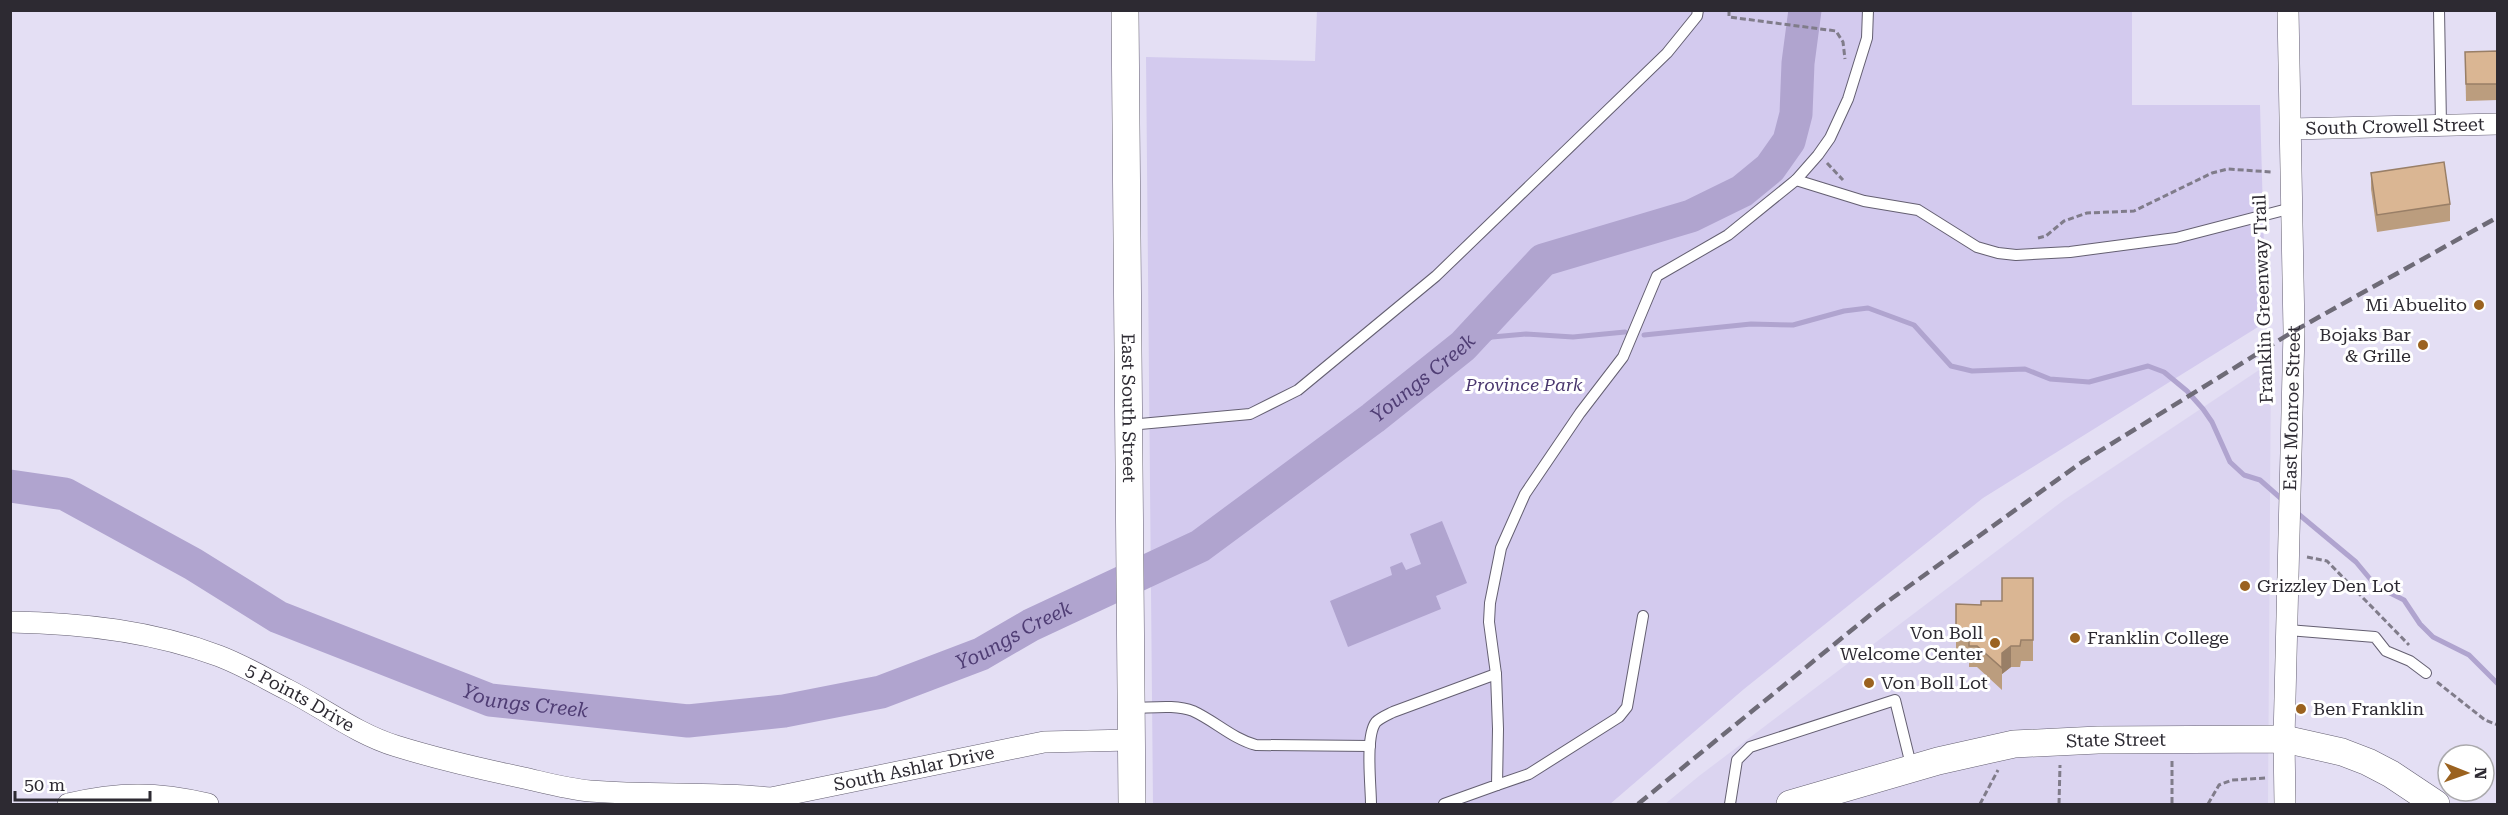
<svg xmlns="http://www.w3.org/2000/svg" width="2508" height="815" font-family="'Roboto Serif',serif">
	<rect width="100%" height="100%" fill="#e4dff4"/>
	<path fill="#dbd4f0" d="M2271,362L2268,804H1665L1699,776L2064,500Z"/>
	<path fill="#d3caee" d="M1317,10L2132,11V105H2260L2266,322L1983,498L1744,689L1610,804H1153L1146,57L1315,61Z"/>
	<path fill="#b0a4cf" d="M1442,521L1467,583L1436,596L1441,609L1348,647L1330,601L1392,575L1390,567L1402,562L1406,570L1421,564L1410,534Z"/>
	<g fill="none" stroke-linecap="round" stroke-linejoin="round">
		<g stroke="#b0a4cf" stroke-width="5">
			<path d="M1644,335L1751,324L1793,325L1844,311L1868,308L1914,325L1951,366L1972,371L2025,369L2050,379L2089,382L2148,366L2164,372L2187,391L2203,409L2212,422L2230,462L2244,475L2260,480L2285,502"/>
			<path d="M1463,346L1492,337L1526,334L1573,337L1625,332"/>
			<path d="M2296,512L2356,562L2376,586L2404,600L2420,624L2433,637L2469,655L2498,684"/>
		</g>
		<path stroke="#b0a4cf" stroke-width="33" id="s1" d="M10,486L65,494L193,564L278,617L490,700L688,721L784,711L881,692L981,654L1031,625L1200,546L1373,418L1463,346L1543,260L1691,216L1742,191L1770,168L1789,141L1796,114L1798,63L1805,10"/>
		<g stroke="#645f71" stroke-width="12">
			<g id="service">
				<path d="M2439,10L2441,125"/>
				<path d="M1796,180L1864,201L1918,210L1977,247L1998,253L2016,255L2070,252L2176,238L2292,208"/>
				<path d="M1129,425L1250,414L1298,390L1436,276L1667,53L1697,16L1698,10"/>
				<path d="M2288,630L2375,637L2386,651L2410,661L2426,673"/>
				<path d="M1131,708C1150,708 1176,704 1193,711C1215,721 1233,739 1256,745L1370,746"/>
				<path d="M1497,785L1529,774L1619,717L1627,707L1643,616"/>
				<path d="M1371,804C1371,786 1365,736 1376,722C1380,718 1387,715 1393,712L1496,674"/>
				<path d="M1444,804L1497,785L1498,729L1496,674L1489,622L1490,603L1501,548L1525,494L1580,413L1623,357L1657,276L1728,235L1796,180L1818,155L1830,138L1848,99L1867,38L1868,10"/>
				<path d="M1730,804L1737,760L1750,747L1895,700L1912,769"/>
			</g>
		</g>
		<g stroke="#645f71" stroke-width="22">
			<g id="minor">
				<path id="s2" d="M2291,129L2498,124"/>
				<path id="s3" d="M10,622C82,623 152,631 219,656C243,665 266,679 288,690C325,709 357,734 396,746C438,759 481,769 524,778C546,783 568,789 590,791C651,796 711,792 771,798L1044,742L1131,740"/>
				<path d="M68,804C119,792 157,792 208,804"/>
				<path id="s4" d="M2285,804L2284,739L2294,331L2288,10"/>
			</g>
		</g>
		<g stroke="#645f71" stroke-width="28">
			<g id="tertiary">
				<path id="s5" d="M1125,10L1132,804"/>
				<path id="s6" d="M1790,804L1938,761L2014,744L2098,740L2284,739L2342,752L2368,762L2391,774L2436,804"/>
			</g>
		</g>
		<g stroke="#807c8a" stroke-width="3" stroke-dasharray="6 3" stroke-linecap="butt">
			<path d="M1729,10V17L1836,31L1843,42L1845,59"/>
			<path d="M1827,163L1843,180"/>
			<path d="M2038,238L2046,236L2064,221L2087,213L2134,211L2212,173L2228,169L2272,172"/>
			<path d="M2307,557L2327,561L2409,645"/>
			<path d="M2437,682L2485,720L2498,725"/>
			<path d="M2172,761V804"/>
			<path d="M1980,804L1998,770"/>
			<path d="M2059,804L2060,765"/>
			<path d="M2208,804L2219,785L2232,780L2266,778"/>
		</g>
		<use href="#service" stroke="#fff" stroke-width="10"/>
		<use href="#minor" stroke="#fff" stroke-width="21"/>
		<use href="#tertiary" stroke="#fff" stroke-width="27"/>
		<path stroke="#6e6b77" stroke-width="4.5" stroke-dasharray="12 6" stroke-linecap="butt" d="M1638,804L1880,607L2082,462L2294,331L2498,217"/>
	</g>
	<g fill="#bb9d7e">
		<path d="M2498,51V100L2466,101L2465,52Z"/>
		<path d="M2371,173L2450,204V221L2377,232L2371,189Z"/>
		<path d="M2033,578V661H2021L2020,667H2011L2002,674V690L1977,667H1969V661H1956V604L1981,605L2002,601Z"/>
	</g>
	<path fill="#997f67" d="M2011,646V667L2002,674V653Z"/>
	<g fill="#dab693" stroke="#997f67" stroke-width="1.5">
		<path d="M2498,51V84H2466L2465,52Z"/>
		<path d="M2444,162L2450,204L2377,215L2371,173Z"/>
		<path d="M2002,578H2033V640H2021L2020,646H2011L2002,653V668L1977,646H1969V640H1956V604L1981,605V601H2002Z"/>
	</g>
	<g fill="#9b621f" stroke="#fff" stroke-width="2">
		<circle cx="2479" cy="305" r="6"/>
		<circle cx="2423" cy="345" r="6"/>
		<circle cx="2245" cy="586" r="6"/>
		<circle cx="2075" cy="638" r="6"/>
		<circle cx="1995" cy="643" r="6"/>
		<circle cx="1869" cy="683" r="6"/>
		<circle cx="2301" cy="709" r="6"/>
	</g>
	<g text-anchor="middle" stroke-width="6" stroke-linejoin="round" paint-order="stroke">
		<g font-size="18" fill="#2d2a32" stroke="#fff">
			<text dy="6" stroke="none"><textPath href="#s2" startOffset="104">South Crowell Street</textPath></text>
			<text transform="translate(2263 299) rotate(-92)" y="6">Franklin Greenway Trail</text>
			<text dy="6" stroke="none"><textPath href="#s5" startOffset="398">East South Street</textPath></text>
			<text dy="6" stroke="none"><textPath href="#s4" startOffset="396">East Monroe Street</textPath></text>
			<text dy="6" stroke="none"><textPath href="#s3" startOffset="304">5 Points Drive</textPath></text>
			<text dy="6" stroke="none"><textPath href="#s6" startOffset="334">State Street</textPath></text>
			<text dy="6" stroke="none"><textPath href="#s3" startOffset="938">South Ashlar Drive</textPath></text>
		</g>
		<g font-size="18" fill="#2d2a32" stroke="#fff" text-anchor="start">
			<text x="2467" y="311" text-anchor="end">Mi Abuelito</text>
			<text x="2411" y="341" text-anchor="end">Bojaks Bar<tspan x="2411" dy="21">&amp; Grille</tspan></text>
			<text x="2257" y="592">Grizzley Den Lot</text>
			<text x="1983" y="639" text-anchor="end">Von Boll<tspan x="1983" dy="21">Welcome Center</tspan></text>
			<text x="2087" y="644">Franklin College</text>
			<text x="1881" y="689">Von Boll Lot</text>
			<text x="2313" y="715">Ben Franklin</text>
		</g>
		<g font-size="18" font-style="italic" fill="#4a376e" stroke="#fff">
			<text x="1524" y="391">Province Park</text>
		</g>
		<g font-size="20" font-style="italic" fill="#4f3d74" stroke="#fff">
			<text dy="7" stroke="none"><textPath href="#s1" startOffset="1554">Youngs Creek</textPath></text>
			<text dy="7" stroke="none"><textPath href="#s1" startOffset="1068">Youngs Creek</textPath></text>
			<text dy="7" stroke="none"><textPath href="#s1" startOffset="564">Youngs Creek</textPath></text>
		</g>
	</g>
	<rect width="2508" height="815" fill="none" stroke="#2d2a32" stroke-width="24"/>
	<g transform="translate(2466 773) rotate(91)"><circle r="28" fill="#ffffff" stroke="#abaaad" stroke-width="1.5"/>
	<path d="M0-4.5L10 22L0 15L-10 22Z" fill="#9b621f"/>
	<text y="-9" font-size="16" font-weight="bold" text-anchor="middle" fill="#2d2a32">N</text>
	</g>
	<path d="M15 791v9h135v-9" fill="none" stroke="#2d2a32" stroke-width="3"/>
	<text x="24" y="791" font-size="18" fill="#2d2a32" stroke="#ffffff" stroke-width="4.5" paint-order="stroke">50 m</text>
</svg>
